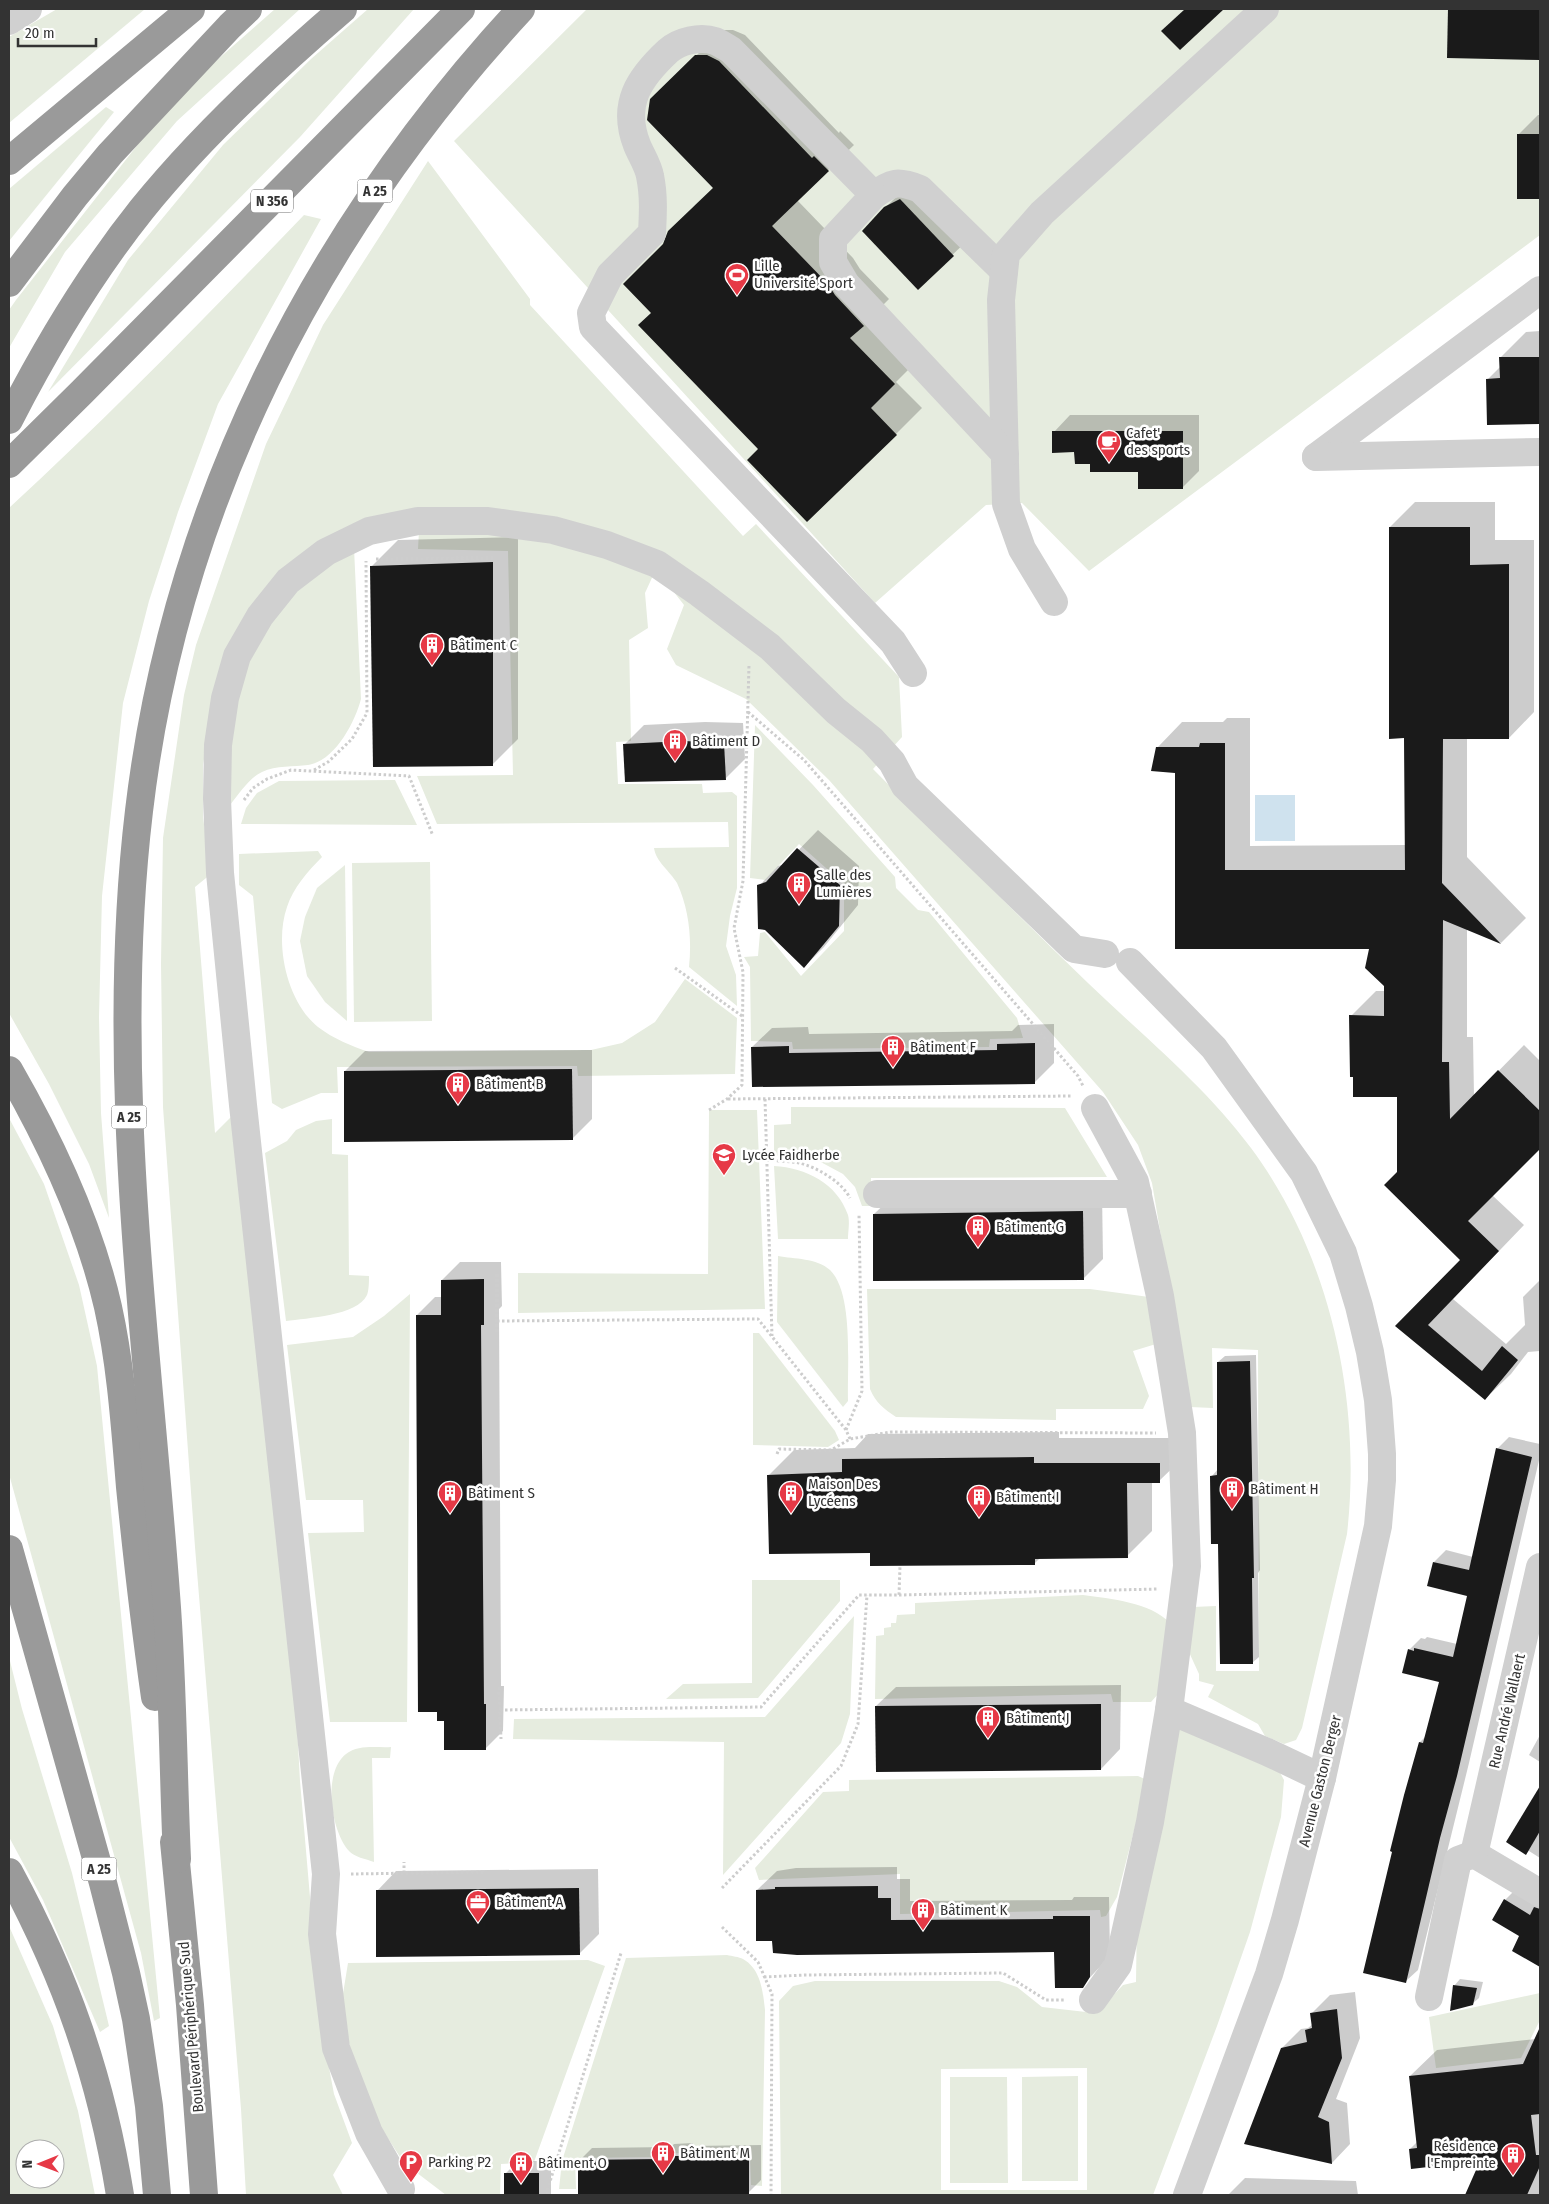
<svg xmlns="http://www.w3.org/2000/svg" width="1549" height="2204" font-family="'Fira Sans Condensed',sans-serif">
	<rect width="100%" height="100%" fill="#fff"/>
	<g fill="#e6ecdf" fill-rule="evenodd">
		<path d="M57,9H145L9,123V37Z"/>
		<path d="M275,9H300L177,121L65,252L9,348V310L16,300L175,97Z"/>
		<path d="M368,9H414L300,137L48,392L128,260L223,145L311,59Z"/>
		<path d="M587,9H1540V235L1089,571L1022,503L986,505L875,603L454,141Z"/>
		<path d="M106,107L114,112L9,241V189Z"/>
		<path d="M428,161L530,299V305L743,536L756,524L899,677L902,737L873,769C944,841 1015,913 1088,983C1143,1036 1205,1086 1251,1148C1331,1256 1362,1402 1347,1534L1302,1728L1296,1740L1284,1744L1265,1736L1258,1724L1208,1697L1214,1685L1199,1681V1674L1188,1650L1193,1607L1216,1606V1671H1259L1258,1350L1212,1348L1213,1408L1190,1407L1152,1183L1138,1145L1103,1092L829,780L746,699L676,665L667,649L684,605L656,569L645,593L648,628L629,640L631,741L616,742L618,784H702L703,793L732,792L737,796V888L730,916L726,946L736,975L737,1006L689,967C692,938 689,909 677,883C670,871 656,862 654,848L729,847L728,822L437,824L417,776L513,775L508,551L418,549L419,531L354,548L361,699C355,722 335,761 308,765C294,767 276,765 262,772C249,778 239,794 230,805L216,687L203,765V817L211,874L195,887L215,1133L238,1110L295,1689L300,1781L321,2025L334,2094L352,2143L333,2175L343,2195H246L241,2109L195,1547L163,1107L161,964L163,838L184,695L196,645L266,444L323,325Z"/>
		<path d="M304,215L321,219L218,404L178,512L149,601L123,703L102,896L99,1017L101,1113L109,1218L89,1164L49,1084L9,1013V508C111,414 208,315 304,215Z"/>
		<path d="M755,725L813,785L895,877L896,888L918,910L929,912L1017,1018L1023,1038L990,1039L989,1047L793,1049L792,1042L751,1041L750,967L744,957L758,956L760,933L765,932L801,976L844,931V884L799,844L765,880L750,878Z"/>
		<path d="M395,780L417,825L241,824L246,808L257,793L279,781Z"/>
		<path d="M318,851L322,857C308,871 293,888 287,907C274,944 287,1002 318,1027C334,1039 351,1046 369,1052L591,1050L622,1043L655,1022L685,979L737,1018L735,1074L578,1076L577,1066L337,1067L338,1093H321L282,1109L272,1103L253,896L239,885V854Z"/>
		<path d="M430,862L432,1021L354,1022L352,863Z"/>
		<path d="M345,865L347,1021L325,1002L307,976L300,941L305,917L317,888Z"/>
		<path d="M791,1107L1065,1108L1107,1177L871,1178L872,1206H862L855,1187L843,1174L817,1160L791,1154L774,1156V1125L791,1124Z"/>
		<path d="M709,1110H757L765,1309L518,1313V1273L708,1274Z"/>
		<path d="M9,1118L44,1184L79,1285L97,1366L160,2018L154,2021L141,1953L9,1474Z"/>
		<path d="M332,1119V1154L348,1155L349,1275L369,1276C369,1281 369,1290 367,1295C357,1316 307,1318 286,1321L265,1153L287,1141L296,1130L316,1121Z"/>
		<path d="M774,1166C806,1168 837,1183 848,1215C850,1222 848,1232 848,1239H778Z"/>
		<path d="M778,1256C794,1259 817,1258 830,1270C854,1293 847,1368 848,1401L843,1407L777,1322Z"/>
		<path d="M867,1289H1090L1149,1297L1156,1344L1133,1351L1149,1396L1143,1409H1056V1420L896,1417C884,1409 876,1403 870,1389Z"/>
		<path d="M410,1294L407,1722H330L308,1533L364,1532L363,1500H306L287,1345L353,1337L384,1316Z"/>
		<path d="M753,1333H759L835,1431L839,1440L828,1447L753,1445Z"/>
		<path d="M752,1580H840V1601L758,1698L666,1699L683,1684L752,1683Z"/>
		<path d="M1083,1595C1111,1599 1150,1602 1170,1623L1159,1693L1151,1702H1113L1111,1694L875,1699L876,1636L884,1635V1628L891,1627V1623H896L897,1615L915,1614V1603Z"/>
		<path d="M854,1616L850,1714L841,1743L723,1875L724,1742L513,1739L514,1719L765,1717Z"/>
		<path d="M9,1657L22,1709L72,1873L109,2026L100,2032L43,1900L9,1837Z"/>
		<path d="M1177,1726L1277,1767L1284,1780L1281,1817L1250,1932L1217,2026L1153,2195H781L779,2001L793,1986L815,1981H999L1017,1987L1042,2007L1086,2012L1107,2002L1123,1985L1136,1982L1137,1912ZM1087,2068V2190H941V2069Z"/>
		<path d="M391,1747L390,1758H372L374,1862C366,1859 354,1857 349,1851C331,1831 322,1773 346,1754C359,1744 377,1748 391,1747Z"/>
		<path d="M1138,1776L1147,1780L1117,1897L1106,1916L1101,1917L1100,1910L900,1914V1874L759,1880L755,1868L823,1792L849,1791V1780Z"/>
		<path d="M9,1926L53,2026L78,2111L95,2195H9ZM25,2149H55V2179H25Z"/>
		<path d="M727,1955C732,1956 739,1957 743,1959C761,1969 763,1992 765,2010L762,2186L751,2185L750,2155L686,2157V2153L658,2154L657,2157L575,2158L576,2189H559L562,2161L626,1958Z"/>
		<path d="M588,1960L605,1966L534,2162L501,2164L500,2195H446L404,2163L374,2117L352,2056L341,2006L348,1963Z"/>
		<path d="M1540,1993V2020L1521,2058L1436,2068L1429,2017Z"/>
		<path d="M1078,2076V2181H1022V2077Z"/>
		<path d="M950,2077H1007L1008,2183H950Z"/>
	</g>
	<rect fill="#cfe2ee" x="1255" y="795" width="40" height="46"/>
	<g fill="#0003">
		<path d="M1449,9H1540V58L1449,57Z"/>
		<path d="M723,30H733L745,35L839,133L840,131L854,145L797,200L853,258L860,269L889,299L876,312L920,358L896,382L922,408L896,434L760,449L653,312L664,245L695,205L714,187L678,73Z"/>
		<path d="M1538,115H1540V198H1519L1518,135Z"/>
		<path d="M905,188L973,235L918,288L885,208Z"/>
		<path d="M1540,331V423H1488V379L1501,366L1500,358L1526,332Z"/>
		<path d="M1070,415H1199V471L1182,488L1139,471L1091,462L1054,432Z"/>
		<path d="M1415,502H1495V540H1534V712L1509,738H1467V857L1526,918L1501,943L1467,929V1037H1473L1474,1096L1524,1045L1540,1061V1147L1492,1195L1524,1225L1453,1299L1506,1344L1525,1325L1523,1297L1540,1280V1351L1528,1352L1511,1374L1485,1399L1396,1326L1462,1260L1398,1173V1096L1351,1016L1376,991H1385V986L1370,948H1176V772L1157,748L1182,722H1223L1227,718H1250V846L1406,845L1405,737L1390,527Z"/>
		<path d="M518,537V739L492,765L372,566L398,540Z"/>
		<path d="M705,722L743,723L745,759L726,778L624,745L644,725Z"/>
		<path d="M818,830L859,866L858,905L824,947L804,967L766,929L759,886L778,866L785,864Z"/>
		<path d="M1054,1024V1063L1035,1082L753,1086L752,1047L772,1028L808,1027L809,1034L1012,1031L1018,1025Z"/>
		<path d="M592,1050V1119L572,1139L345,1071L365,1051Z"/>
		<path d="M1102,1192L1103,1259L1084,1278L874,1214L894,1195Z"/>
		<path d="M460,1262H501L502,1306L499,1309L501,1686H504L503,1731L485,1749L445,1720L417,1315L435,1297H442V1280Z"/>
		<path d="M1256,1355L1260,1570L1258,1573L1259,1657L1252,1663L1219,1543L1212,1476L1218,1469V1362L1225,1356Z"/>
		<path d="M1059,1432V1438H1184L1185,1456L1159,1481H1152V1531L1127,1556L1040,1558L1034,1564L871,1552L769,1475L794,1450L855,1448L868,1434Z"/>
		<path d="M1509,1437L1540,1444V1456L1469,1763L1418,1970L1406,1981L1420,1742L1426,1736L1440,1681L1409,1650L1421,1638L1425,1639L1427,1637L1457,1644L1468,1595L1434,1562L1446,1550L1473,1557L1497,1449Z"/>
		<path d="M1121,1685L1120,1749L1101,1769L876,1706L896,1687Z"/>
		<path d="M1540,1735V1762L1529,1755Z"/>
		<path d="M1540,1788V1858L1529,1851L1526,1853L1508,1842Z"/>
		<path d="M897,1867V1879H910V1901L1072,1900L1074,1897H1109L1110,1956L1082,1986L1056,1951L774,1940L757,1890L777,1871L796,1868Z"/>
		<path d="M598,1869L599,1934L579,1954L377,1891L396,1871Z"/>
		<path d="M1532,1873L1540,1878V1919L1538,1921L1540,1922V1966L1513,1950L1521,1936L1505,1900Z"/>
		<path d="M1460,1979L1483,1982L1479,1998L1472,2004L1454,1986Z"/>
		<path d="M1355,1992L1360,2038L1336,2099L1347,2103L1350,2144L1332,2163L1282,2048L1301,2029L1308,2028L1313,2024L1311,2014L1330,1995Z"/>
		<path d="M1540,2030V2195H1466L1482,2160L1410,2149L1417,2142L1410,2076L1437,2050L1536,2039Z"/>
		<path d="M693,2143V2146L761,2145V2180L748,2193L579,2161L592,2148L671,2147L674,2144Z"/>
		<path d="M518,2161H551V2194L550,2195H505V2174Z"/>
		<path d="M1245,2178L1356,2181L1358,2195H1228Z"/>
	</g>
	<g fill="#1a1a1a">
		<path d="M1185,9H1224L1180,50L1161,31Z"/>
		<path d="M1448,9H1540V60L1447,58Z"/>
		<path d="M695,55H707L719,61L812,158L814,156L829,171L772,226L828,284L835,295L864,326L850,338L895,384L871,408L897,435L807,522L747,460L758,449L638,325L651,313L623,284L663,244L668,231L713,188L647,120L650,99Z"/>
		<rect x="1517" y="134" width="23" height="65"/>
		<path d="M900,199L954,256L918,290L862,231L884,207Z"/>
		<path d="M1499,357H1540V424L1487,425L1486,379L1500,378Z"/>
		<path d="M1052,431H1183V489H1138V472H1090V464H1075L1074,452L1052,453Z"/>
		<path d="M1389,527H1470V565L1509,564V739H1443L1442,883L1501,944L1443,920L1442,1062H1449L1450,1119L1498,1070L1540,1111V1149L1468,1221L1499,1251L1428,1325L1482,1371L1502,1346L1518,1360L1485,1400L1395,1326L1460,1260L1384,1185L1397,1172V1097H1353V1077H1350L1349,1015L1384,1016V986L1365,968L1369,949H1175V773L1151,771L1156,747H1199L1200,743H1225V870H1405L1404,738L1389,739Z"/>
		<path d="M493,562V766L373,767L370,566Z"/>
		<path d="M684,741L724,743L726,780L625,782L623,744Z"/>
		<path d="M797,848L840,885L839,926L804,968L765,930L758,929L757,885L766,882Z"/>
		<path d="M1035,1043V1084L752,1087L751,1047L789,1046V1053L997,1050V1044Z"/>
		<path d="M572,1069L573,1140L344,1142V1071Z"/>
		<path d="M1083,1211L1084,1280L873,1281V1214Z"/>
		<path d="M484,1279V1325H481L484,1704H486V1750H444V1721H437V1712H418L416,1315H441V1280Z"/>
		<path d="M1250,1361L1254,1578H1252L1253,1664H1220L1218,1544H1211L1210,1476L1217,1475V1362Z"/>
		<path d="M1496,1448L1532,1457L1457,1776L1440,1838L1406,1983L1363,1973L1392,1852L1390,1851L1404,1795L1419,1742L1423,1743L1439,1682L1402,1673L1408,1649L1414,1651V1648L1453,1657L1467,1596L1427,1586L1433,1562L1469,1570Z"/>
		<path d="M1034,1457V1463H1160V1483H1127L1128,1558L1035,1559V1565L870,1566V1553L769,1554L767,1475L842,1472V1459Z"/>
		<path d="M1101,1704V1770L876,1772L875,1706Z"/>
		<path d="M1540,1786V1831L1526,1855L1506,1842Z"/>
		<path d="M878,1886V1898H891V1920L1053,1919V1916H1090V1977L1083,1988H1055L1054,1952L797,1955L773,1953L772,1941H756V1890L775,1889V1887Z"/>
		<path d="M579,1888L580,1955L376,1957V1890Z"/>
		<path d="M1504,1899L1530,1915L1534,1907L1540,1909V1967L1512,1951L1519,1936L1492,1920Z"/>
		<path d="M1453,1985L1477,1988L1473,2005L1450,2011Z"/>
		<path d="M1337,2009L1342,2058L1318,2117L1329,2122L1332,2164L1244,2144L1281,2048L1307,2042L1305,2030L1312,2028L1310,2013Z"/>
		<path d="M1540,2027V2114L1531,2115L1536,2155H1540V2166L1527,2195H1465L1480,2161L1411,2169L1409,2149L1417,2148L1409,2076L1523,2064Z"/>
		<path d="M660,2156H681V2159L749,2157V2194L578,2195V2160L660,2159Z"/>
		<rect x="504" y="2173" width="35" height="22"/>
	</g>
	<g fill="none" stroke-linecap="round" stroke-linejoin="round">
		<g stroke="#cdcdcd" stroke-width="3" stroke-dasharray="2.5 2.5" stroke-linecap="butt">
			<path d="M376,559L496,558"/>
			<path d="M748,712L804,760L1078,1076L1083,1086"/>
			<path d="M314,770L328,762L352,739L367,713L366,561"/>
			<path d="M244,800L253,788L267,779L291,770L409,776L433,836"/>
			<path d="M675,968L742,1016"/>
			<path d="M728,1099L1071,1096"/>
			<path d="M765,1099L772,1336"/>
			<path d="M709,1110L727,1099L742,1085L743,972L734,928L743,881L749,665"/>
			<path d="M767,1160C777,1161 789,1161 799,1163C817,1167 842,1182 850,1198"/>
			<path d="M497,1274V1332"/>
			<path d="M497,1321L758,1319L846,1430L850,1439"/>
			<path d="M846,1430L862,1391L859,1214"/>
			<path d="M777,1454L779,1449L831,1450L850,1439L891,1432L1156,1433"/>
			<path d="M899,1595L1158,1589"/>
			<path d="M499,1687L501,1739"/>
			<path d="M500,1710L761,1707L859,1595H899L900,1566"/>
			<path d="M404,1873V1862"/>
			<path d="M351,1874L485,1872"/>
			<path d="M722,1888L841,1766L858,1724L867,1595"/>
			<path d="M722,1927L758,1962L772,1994L771,2195"/>
			<path d="M764,1977L804,1975L1003,1973L1046,2000H1066"/>
			<path d="M548,2195V2188L621,1953"/>
		</g>
		<g stroke="#d0d0d0" stroke-width="28">
			<path d="M9,21L28,9"/>
			<path d="M874,195C893,182 897,180 920,189L1004,271"/>
			<path d="M1316,457L1540,290"/>
			<path d="M1316,457L1540,452"/>
			<path d="M1054,602L1022,549L1006,504L1001,300L1006,254L1042,213L1265,9"/>
			<path d="M913,673L893,642L593,327L591,313L610,275L652,233C653,214 654,195 650,176C648,165 641,155 637,145C621,104 639,78 668,51C679,41 700,36 715,41C720,43 726,47 731,50L874,195L833,239V262L846,284L1005,454"/>
			<path d="M1130,962L1214,1048L1304,1173L1343,1253L1359,1306L1370,1352L1378,1400L1382,1454V1480L1378,1526L1322,1778L1285,1920L1269,1974L1187,2195"/>
			<path d="M877,1194H1138"/>
			<path d="M1540,1567L1474,1854L1540,1893"/>
			<path d="M1169,1710L1265,1751L1322,1778"/>
			<path d="M1429,1997L1458,1860L1474,1854"/>
			<path d="M1093,2000L1118,1965L1150,1822L1169,1710L1187,1566L1182,1433L1160,1296L1135,1182L1095,1108"/>
			<path d="M401,2189L369,2133L336,2048L322,1934L326,1874L243,1105L220,873L217,799L218,745L225,698L237,656L260,616L288,581L326,552L369,531L418,521H488L553,530L607,545L657,564L699,593L770,647L836,711L872,740L892,762L905,786L1074,949L1105,954"/>
		</g>
		<g stroke="#9a9a9a" stroke-width="28">
			<path d="M9,161L191,9"/>
			<path d="M9,283L75,196L110,154L230,26L248,9"/>
			<path d="M9,420C47,346 90,274 142,209C201,136 272,70 343,9"/>
			<path d="M9,464L82,392L461,9"/>
			<path d="M9,1070C51,1143 89,1224 108,1307C121,1366 125,1427 130,1487C137,1557 145,1627 155,1697"/>
			<path d="M9,1549L103,1883L126,1973L136,2019L149,2106L157,2195"/>
			<path d="M174,1842L190,2005L204,2195"/>
			<path d="M177,1859C173,1771 173,1682 166,1594C147,1334 108,1072 139,811C175,506 314,233 521,9"/>
			<path d="M9,1872C66,1977 101,2077 120,2195"/>
		</g>
	</g>
	<defs>
		<g id="stadium-pin" transform="scale(1.25)"><path d="M0 17L-7.5 6A9.5 9.5 0 1 1 7.5 6Z" fill="#e63946" stroke="#fff"/><path d="M0-5a6.5 5 0 1 0 0 10a6.5 5 0 1 0 0-10ZM-3.5-1.8h7v3.6h-7Z" fill="#fff"/></g>
		<g id="cafe-pin" transform="scale(1.25)"><path d="M0 17L-7.5 6A9.5 9.5 0 1 1 7.5 6Z" fill="#e63946" stroke="#fff"/><path d="M-5.5-4.5H6V0H3Q3 3.5 0 3.5H-2.5Q-5.5 3.5-5.5 0ZM3-3.2v2h1.7v-2ZM-6 4.5H4V6H-6Z" fill="#fff"/></g>
		<g id="building-pin" transform="scale(1.25)"><path d="M0 17L-7.5 6A9.5 9.5 0 1 1 7.5 6Z" fill="#e63946" stroke="#fff"/><path d="M-4-6H4V6H1V3H-1V6H-4ZM-2.5-4.3h1.7v1.8h-1.7ZM.8-4.3h1.7v1.8H.8ZM-2.5-1h1.7V.8h-1.7ZM.8-1h1.7V.8H.8Z" fill="#fff"/></g>
		<g id="school-pin" transform="scale(1.25)"><path d="M0 17L-7.5 6A9.5 9.5 0 1 1 7.5 6Z" fill="#e63946" stroke="#fff"/><path d="M0-5L7-2L0 1L-7-2ZM-4 1L0 2.5L4 1V4Q0 6-4 4Z" fill="#fff"/></g>
		<g id="office-pin" transform="scale(1.25)"><path d="M0 17L-7.5 6A9.5 9.5 0 1 1 7.5 6Z" fill="#e63946" stroke="#fff"/><path d="M-6-3h4V-5.5h4V-3h4V5H-6ZM-1-4.5V-3h2v-1.5ZM-6 0V1H6V0Z" fill="#fff"/></g>
		<g id="parking-pin" transform="scale(1.25)"><path d="M0 17L-7.5 6A9.5 9.5 0 1 1 7.5 6Z" fill="#e63946" stroke="#fff"/><path d="M-3.5-5.5H1a3.5 3.5 0 0 1 0 7H-1V5.5H-3.5ZM-1-3.4V-.6H.8a1.4 1.4 0 0 0 0-2.8Z" fill="#fff"/></g>
	</defs>
	<g fill-rule="evenodd">
		<use href="#stadium-pin" x="737" y="275"/>
		<use href="#cafe-pin" x="1109" y="442"/>
		<use href="#building-pin" x="432" y="645"/>
		<use href="#building-pin" x="675" y="741"/>
		<use href="#building-pin" x="799" y="884"/>
		<use href="#building-pin" x="893" y="1047"/>
		<use href="#building-pin" x="458" y="1084"/>
		<use href="#school-pin" x="724" y="1155"/>
		<use href="#building-pin" x="978" y="1227"/>
		<use href="#building-pin" x="1232" y="1489"/>
		<use href="#building-pin" x="450" y="1493"/>
		<use href="#building-pin" x="791" y="1493"/>
		<use href="#building-pin" x="979" y="1497"/>
		<use href="#building-pin" x="988" y="1718"/>
		<use href="#office-pin" x="478" y="1902"/>
		<use href="#building-pin" x="923" y="1910"/>
		<use href="#building-pin" x="663" y="2153"/>
		<use href="#building-pin" x="1513" y="2155"/>
		<use href="#parking-pin" x="411" y="2162"/>
		<use href="#building-pin" x="521" y="2163"/>
	</g>
	<g text-anchor="middle" stroke-width="5" stroke-linejoin="round" paint-order="stroke">
		<g fill="#fff" stroke="#707070" stroke-width="1">
			<rect x="357.5" y="179.5" width="35" height="23" rx="4"/>
			<rect x="251" y="189.5" width="42" height="23" rx="4"/>
			<rect x="111.5" y="1105.5" width="35" height="23" rx="4"/>
			<rect x="81.5" y="1857.5" width="35" height="23" rx="4"/>
		</g>
		<g font-size="14" font-weight="bold" fill="#333">
			<text x="375" y="196">A 25</text>
			<text x="272" y="206">N 356</text>
			<text x="129" y="1122">A 25</text>
			<text x="99" y="1874">A 25</text>
		</g>
		<g font-size="15" fill="#333" stroke="#fff" text-anchor="start">
			<text x="754" y="271">Lille<tspan x="754" dy="17">Université Sport</tspan></text>
			<text x="1126" y="438">Cafet'<tspan x="1126" dy="17">des sports</tspan></text>
			<text x="450" y="650">Bâtiment C</text>
			<text x="692" y="746">Bâtiment D</text>
			<text x="816" y="880">Salle des<tspan x="816" dy="17">Lumières</tspan></text>
			<text x="910" y="1052">Bâtiment F</text>
			<text x="476" y="1089">Bâtiment B</text>
			<text x="742" y="1160">Lycée Faidherbe</text>
			<text x="996" y="1232">Bâtiment G</text>
			<text x="808" y="1489">Maison Des<tspan x="808" dy="17">Lycéens</tspan></text>
			<text x="1250" y="1494">Bâtiment H</text>
			<text x="468" y="1498">Bâtiment S</text>
			<text x="996" y="1502">Bâtiment I</text>
			<text x="1006" y="1723">Bâtiment J</text>
			<text x="496" y="1907">Bâtiment A</text>
			<text x="940" y="1915">Bâtiment K</text>
			<text x="1496" y="2151" text-anchor="end">Résidence<tspan x="1496" dy="17">l'Empreinte</tspan></text>
			<text x="680" y="2158">Bâtiment M</text>
			<text x="428" y="2167">Parking P2</text>
			<text x="538" y="2168">Bâtiment O</text>
		</g>
		<g font-size="15" fill="#333" stroke="#fff">
			<text transform="translate(1507 1711) rotate(-77)" y="5">Rue André Wallaert</text>
			<text transform="translate(1320 1781) rotate(-76)" y="5">Avenue Gaston Berger</text>
			<text transform="translate(191 2027) rotate(-95)" y="5">Boulevard Périphérique Sud</text>
		</g>
	</g>
	<rect width="1549" height="2204" fill="none" stroke="#333333" stroke-width="20"/>
	<g transform="translate(40 2164) rotate(269)"><circle r="24" fill="#ffffff" stroke="#adadad"/>
	<path d="M0-4L9 19L0 12L-9 19Z" fill="#e63946"/>
	<text y="-8" font-size="14" font-weight="bold" text-anchor="middle" fill="#333333">N</text>
	</g>
	<path d="M18 38v8h78v-8" fill="none" stroke="#333333" stroke-width="2.5"/>
	<text x="25" y="38" font-size="15" fill="#333333" stroke="#ffffff" stroke-width="4" paint-order="stroke">20 m</text>
</svg>
